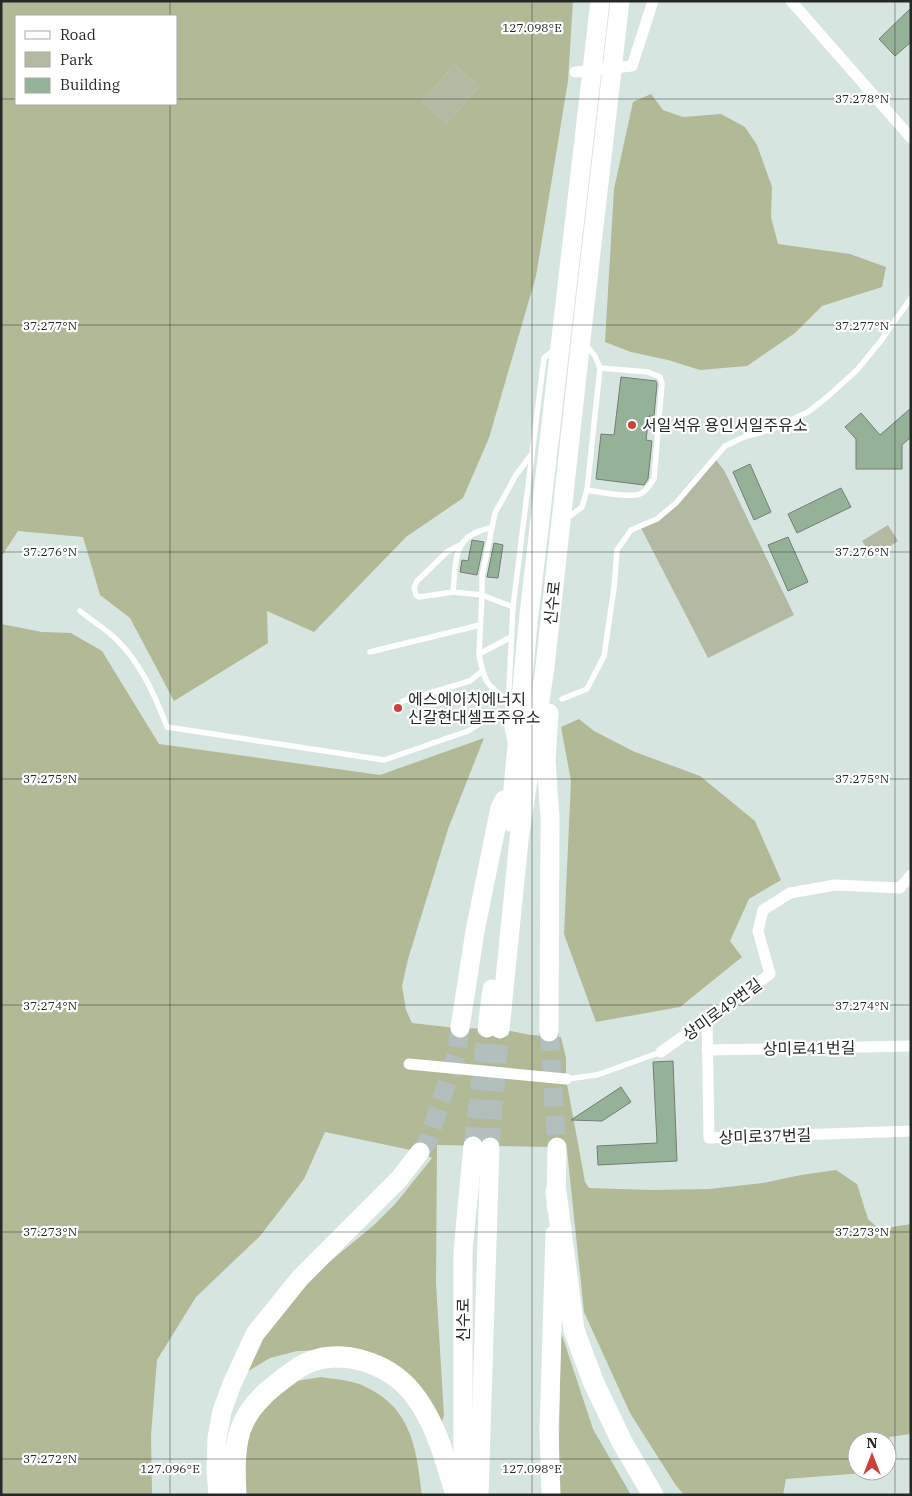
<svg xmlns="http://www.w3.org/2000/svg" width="912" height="1496" font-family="'IBM Plex Serif','Noto Sans KR',serif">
	<rect width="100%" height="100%" fill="#d7e5e1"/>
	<g fill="#b4b9a4">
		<path d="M454,65L479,86L447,123L422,102Z"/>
		<path d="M714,457L725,472L794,615L708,658L640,526C675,511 691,486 714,457Z"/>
		<path d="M888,525L898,541L872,558L862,541Z"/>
	</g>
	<g fill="#b1b996" fill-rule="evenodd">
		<path d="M1,1H573L568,81L536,276L489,438L463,498L406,537L314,632L267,611L268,643L174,701L130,618L100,595L83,537L18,531L1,557ZM176,16V104H16V16ZM454,65L479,86L447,123L422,102Z"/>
		<path d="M651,94L663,110L683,117L721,114L745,127L757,145L772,187L771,217L778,244L850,254L886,267L882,287L822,306L795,333L747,366L700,370L668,360L631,352L605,342L614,189L633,102Z"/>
		<path d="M1,624L42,632L71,633L102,651L159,744L380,775L484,738L448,829L408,959L402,986L406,1010L412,1023L456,1028L500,1029L531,1035L561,1037L566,1058V1079L579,1149L585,1182L589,1188L652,1190L709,1189L763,1183L801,1175L836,1170L857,1184L868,1219L879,1229L911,1224V1434L889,1437L890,1471L786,1479L783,1495H684L675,1484L630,1413L584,1312L567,1150L557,1147L437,1145L436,1283L444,1416L440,1426L412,1387L325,1350L297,1351L270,1358L245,1373L247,1346L310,1278L374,1225L396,1203L432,1158L420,1152L325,1132L304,1179L260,1236L196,1297L157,1360L151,1435L152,1495H1ZM857,1441H887V1471H857Z"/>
		<path d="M579,719L594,731L635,752L700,776L755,821L781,880L749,899L730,941L742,957L680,1007L596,1022L564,934L571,781L561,727Z"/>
		<path d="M561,1332L593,1429L631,1495H558Z"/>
		<path d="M321,1377C333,1379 348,1380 359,1384C411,1405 416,1445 422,1495H242L240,1436L290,1382Z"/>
	</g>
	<g fill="#95b299" stroke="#747d75">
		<path d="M911,8V42L895,56L879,39Z"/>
		<path d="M621,377L656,381L657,384L654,416H649L646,440L652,441L648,479L644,485L596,479L601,434L614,435Z"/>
		<path d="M911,408V437L902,445V469H856V439L845,427L861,413L880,435Z"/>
		<path d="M750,464L771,512L754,520L733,472Z"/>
		<path d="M841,488L851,507L797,533L788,514Z"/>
		<path d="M788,537L808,582L788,591L768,545Z"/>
		<path d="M472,540L484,542L477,575L460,572L462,560L468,561Z"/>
		<path d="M494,543L503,545L498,578L487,577Z"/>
		<path d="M673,1061L677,1161L598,1165L597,1146L657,1143L653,1062Z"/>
		<path d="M621,1087L631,1102L602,1121L571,1120Z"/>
	</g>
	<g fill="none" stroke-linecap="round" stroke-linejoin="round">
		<g stroke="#b3bfbc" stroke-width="19" stroke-dasharray="19 9" stroke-linecap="butt">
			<path d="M549,1032L557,1147"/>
			<path d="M473,1146L487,1028"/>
			<path d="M490,1147L500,1029"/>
			<path d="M420,1152L428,1141L457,1052L460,1028"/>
		</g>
		<g stroke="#fff" stroke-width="5.5">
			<path d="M587,490C599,492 630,498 640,494C647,491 650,484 654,479L662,383L660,377L648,372L600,368"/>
			<path d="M566,519L582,507L587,490L600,368L595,356L585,344"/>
			<path d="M453,592L419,597L416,595L414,588L417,581L447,552L460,545"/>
			<path d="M513,607L482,595V576L495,513L516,475L531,455"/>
			<path d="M80,611C92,621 106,629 117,640C141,664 155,695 167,727L384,760L468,731L487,719"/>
			<path d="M370,652L480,625"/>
			<path d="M479,654L482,595L453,592C455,573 453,543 473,534C479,531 486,529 492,527"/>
			<path d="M562,699L587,689L604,656L614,588L617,550L631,530L657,519L676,503L725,446L744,437L772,429L808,412L826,398L857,370L880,342L911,298"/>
			<path d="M403,701L470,681L482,671"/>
			<path d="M508,701C486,684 484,682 479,654L511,637"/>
			<path d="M510,740L507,727L513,607L544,358L555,349"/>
			<path d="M566,1079L597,1075L661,1052"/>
		</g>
		<g stroke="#fff" stroke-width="11">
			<path d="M791,1L911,138"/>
			<path d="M575,72L632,66L653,1"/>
			<path d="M707,1019L709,1138L911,1131"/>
			<path d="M707,1050L911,1046"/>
			<path d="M661,1052L770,974L758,931L763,910L790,893L835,885L900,888L911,875"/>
			<path d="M409,1064L566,1079"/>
		</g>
		<g stroke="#fff" stroke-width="19">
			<path d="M549,713L546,761L550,817L549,1032"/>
			<path d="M510,822L528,623L600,1"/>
			<path d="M460,1028L475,931L500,808L504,800"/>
			<path d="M487,1028L492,989"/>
			<path d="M500,1029L519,840L545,667L581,339L620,1"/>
			<path d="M556,1206L557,1147"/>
			<path d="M218,1495L216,1471L217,1438L222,1411L232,1384L255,1334L300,1278L399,1179L420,1152"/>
			<path d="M463,1495V1251L473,1146"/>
			<path d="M479,1495L490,1147"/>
			<path d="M551,1495L549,1430L555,1234"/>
		</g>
		<g stroke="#fff" stroke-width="21">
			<path d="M556,1192L574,1330L593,1381L622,1442L653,1495"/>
			<path d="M236,1495C235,1475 234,1450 240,1431C246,1413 260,1397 274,1386C284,1378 294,1370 305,1364C341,1347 387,1363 411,1391C436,1421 445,1459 456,1495"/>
		</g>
	</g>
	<path fill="none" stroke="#242928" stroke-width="1" stroke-opacity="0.45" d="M170,1V16M532,1V1495M895,1V1495M1,99H16M176,99H911M170,104V1495M1,325H911M1,552H911M1,779H911M1,1005H911M1,1232H911M1,1459H857M887,1459H911"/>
	<g fill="#cf403d" stroke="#fff" stroke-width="2">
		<circle cx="632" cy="425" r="5"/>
		<circle cx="398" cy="708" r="5"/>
	</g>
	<g text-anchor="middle" stroke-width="4.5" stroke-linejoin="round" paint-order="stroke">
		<g font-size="16" fill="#242928" stroke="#fff" text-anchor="start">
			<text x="642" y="431">서일석유 용인서일주유소</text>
			<text x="408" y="705">에스에이치에너지<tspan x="408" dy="18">신갈현대셀프주유소</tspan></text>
		</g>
		<g font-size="16" fill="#242928" stroke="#fff">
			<text transform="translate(552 603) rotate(-84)" y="6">신수로</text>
			<text transform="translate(722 1009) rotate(-36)" y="6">상미로49번길</text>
			<text transform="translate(809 1048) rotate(-1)" y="6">상미로41번길</text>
			<text transform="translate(765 1136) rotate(-2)" y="6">상미로37번길</text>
			<text transform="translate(463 1320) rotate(-90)" y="6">신수로</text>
		</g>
	</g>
	<g font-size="12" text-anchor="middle" fill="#242928" stroke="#fff" stroke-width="4.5" stroke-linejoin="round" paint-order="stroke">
		<text x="532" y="32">127.098°E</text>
		<text x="862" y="103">37.278°N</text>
		<text x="50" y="330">37.277°N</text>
		<text x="862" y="330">37.277°N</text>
		<text x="50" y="556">37.276°N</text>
		<text x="862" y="556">37.276°N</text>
		<text x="50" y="783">37.275°N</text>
		<text x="862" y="783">37.275°N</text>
		<text x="50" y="1010">37.274°N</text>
		<text x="862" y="1010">37.274°N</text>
		<text x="50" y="1236">37.273°N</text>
		<text x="862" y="1236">37.273°N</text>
		<text x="50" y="1463">37.272°N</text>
		<text x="170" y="1473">127.096°E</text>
		<text x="532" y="1473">127.098°E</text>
	</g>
	<rect width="912" height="1496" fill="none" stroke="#242928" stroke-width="5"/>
	<rect x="15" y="15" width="162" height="90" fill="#ffffff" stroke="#a7a9a9"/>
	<rect x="25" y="31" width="25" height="8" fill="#ffffff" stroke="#a7a9a9"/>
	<text x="60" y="40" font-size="15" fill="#242928">Road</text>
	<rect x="25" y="52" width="25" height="15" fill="#b4b9a4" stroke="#a7a9a9"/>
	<text x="60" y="65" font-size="15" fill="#242928">Park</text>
	<rect x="25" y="78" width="25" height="15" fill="#95b299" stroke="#a7a9a9"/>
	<text x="60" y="90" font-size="15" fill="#242928">Building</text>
	<g transform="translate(872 1456)"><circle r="24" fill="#ffffff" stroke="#a7a9a9"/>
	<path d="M0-4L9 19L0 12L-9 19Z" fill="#cf403d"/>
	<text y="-8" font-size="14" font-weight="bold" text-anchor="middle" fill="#242928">N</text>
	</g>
</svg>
